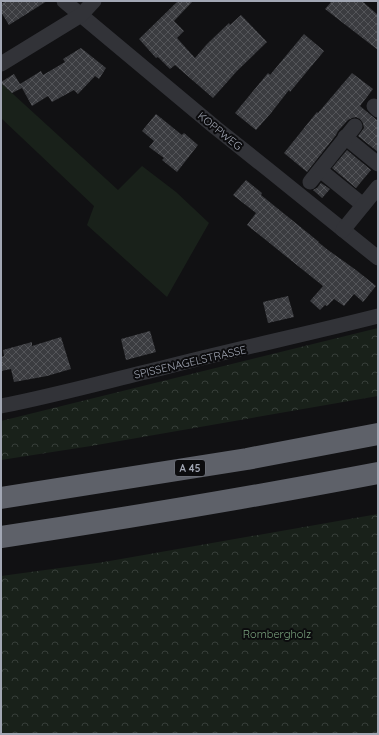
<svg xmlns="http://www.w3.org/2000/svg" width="379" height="735" font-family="Quicksand,sans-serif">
	<defs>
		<pattern id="forest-crowns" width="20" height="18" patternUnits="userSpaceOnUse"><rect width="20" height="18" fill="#19211a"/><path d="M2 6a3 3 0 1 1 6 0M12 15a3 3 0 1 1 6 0" fill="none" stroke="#373e39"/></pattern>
		<pattern id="building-cross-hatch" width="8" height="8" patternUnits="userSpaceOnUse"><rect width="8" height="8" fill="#3b3c40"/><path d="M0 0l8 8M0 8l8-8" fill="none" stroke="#545559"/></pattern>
	</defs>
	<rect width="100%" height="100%" fill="#111113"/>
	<path fill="#19211a" d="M1,83L118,190L142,166L176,192L209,223L167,297L87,225L94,206L1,118Z"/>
	<g fill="url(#forest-crowns)">
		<path d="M378,328V396L91,446L1,460V421Z"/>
		<path d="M378,514V734H1V576L104,562Z"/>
	</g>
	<g fill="url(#building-cross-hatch)">
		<path d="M6,1H47L9,25L1,12V4Z"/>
		<path d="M178,1H193L174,21L184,31L177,38L195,58L207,44L229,23L230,25L241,15L267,42L237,71L213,98L175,65L170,69L158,57L156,58L139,39Z"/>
		<path d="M332,1H362L378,15V50L325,9Z"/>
		<path d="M304,34L324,51L290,92L289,90L271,113L256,130L235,113L268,73L270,75Z"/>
		<path d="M81,48L106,68L99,79L95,76L78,94L74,90L52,102L48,96L32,106L22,88L12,93L1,83V82L14,74L20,84L41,71L43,75L65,62L63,59Z"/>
		<path d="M352,73L373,89L360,106L378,121V152L358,136L364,128L363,123L360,119L356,117L352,118L348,120L338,131L336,135L307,172L284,153L317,112L318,113Z"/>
		<path d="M156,114L182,135L184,133L198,145L177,172L162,160L164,158L149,147L154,141L142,131Z"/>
		<path d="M347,150L371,170L356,188L332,168Z"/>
		<path d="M246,180L262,193L261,195L319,242H318L328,250L356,270L376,286L363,302L354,294L344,306L334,299L327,306L325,305L320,310L310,301L323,286L247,225L256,213L233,195Z"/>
		<path d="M321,183L330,189L322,198L313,190L317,188Z"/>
		<path d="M288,296L294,317L268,323L263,302Z"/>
		<path d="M150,331L156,352L126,360L121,339Z"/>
		<path d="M61,337L71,369L47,376L14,382L11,369L1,371V357L4,356L3,350L32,342V346Z"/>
	</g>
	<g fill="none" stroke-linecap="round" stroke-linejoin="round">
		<g stroke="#323338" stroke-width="15">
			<path d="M64,1L216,128L265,167L378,258"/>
			<path d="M1,64L81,15L94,1"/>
			<path d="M374,106L378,110"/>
			<path d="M345,137L378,164"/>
			<path d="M320,170L363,205"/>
			<path d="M310,182L355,126"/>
			<path d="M343,230L378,187"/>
			<path d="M1,406C57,395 111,380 166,367C236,349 307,334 378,316"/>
		</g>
		<g stroke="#5e6169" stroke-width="22">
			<path d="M1,498L247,459L378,434"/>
			<path d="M1,537C127,518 253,497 378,473"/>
		</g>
	</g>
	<g text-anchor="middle" stroke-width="4" stroke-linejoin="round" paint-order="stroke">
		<rect fill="#0c0c0e" stroke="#757882" stroke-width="1" x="175" y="460" width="30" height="16" rx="3"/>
		<g font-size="10" font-weight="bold" fill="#a2a7b4">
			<text x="190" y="472">A 45</text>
		</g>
		<g font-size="11" fill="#a2a7b4" stroke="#0c0c0e">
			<text transform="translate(220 131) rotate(39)" y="4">KOPPWEG</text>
			<text transform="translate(190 362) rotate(-13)" y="4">SPISSENAGELSTRASSE</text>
		</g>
		<g font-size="11" fill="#78a07c" stroke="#0c0c0e">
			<text x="277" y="638">Rombergholz</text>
		</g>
	</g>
	<rect width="379" height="735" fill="none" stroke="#a2a7b4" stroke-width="4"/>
</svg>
